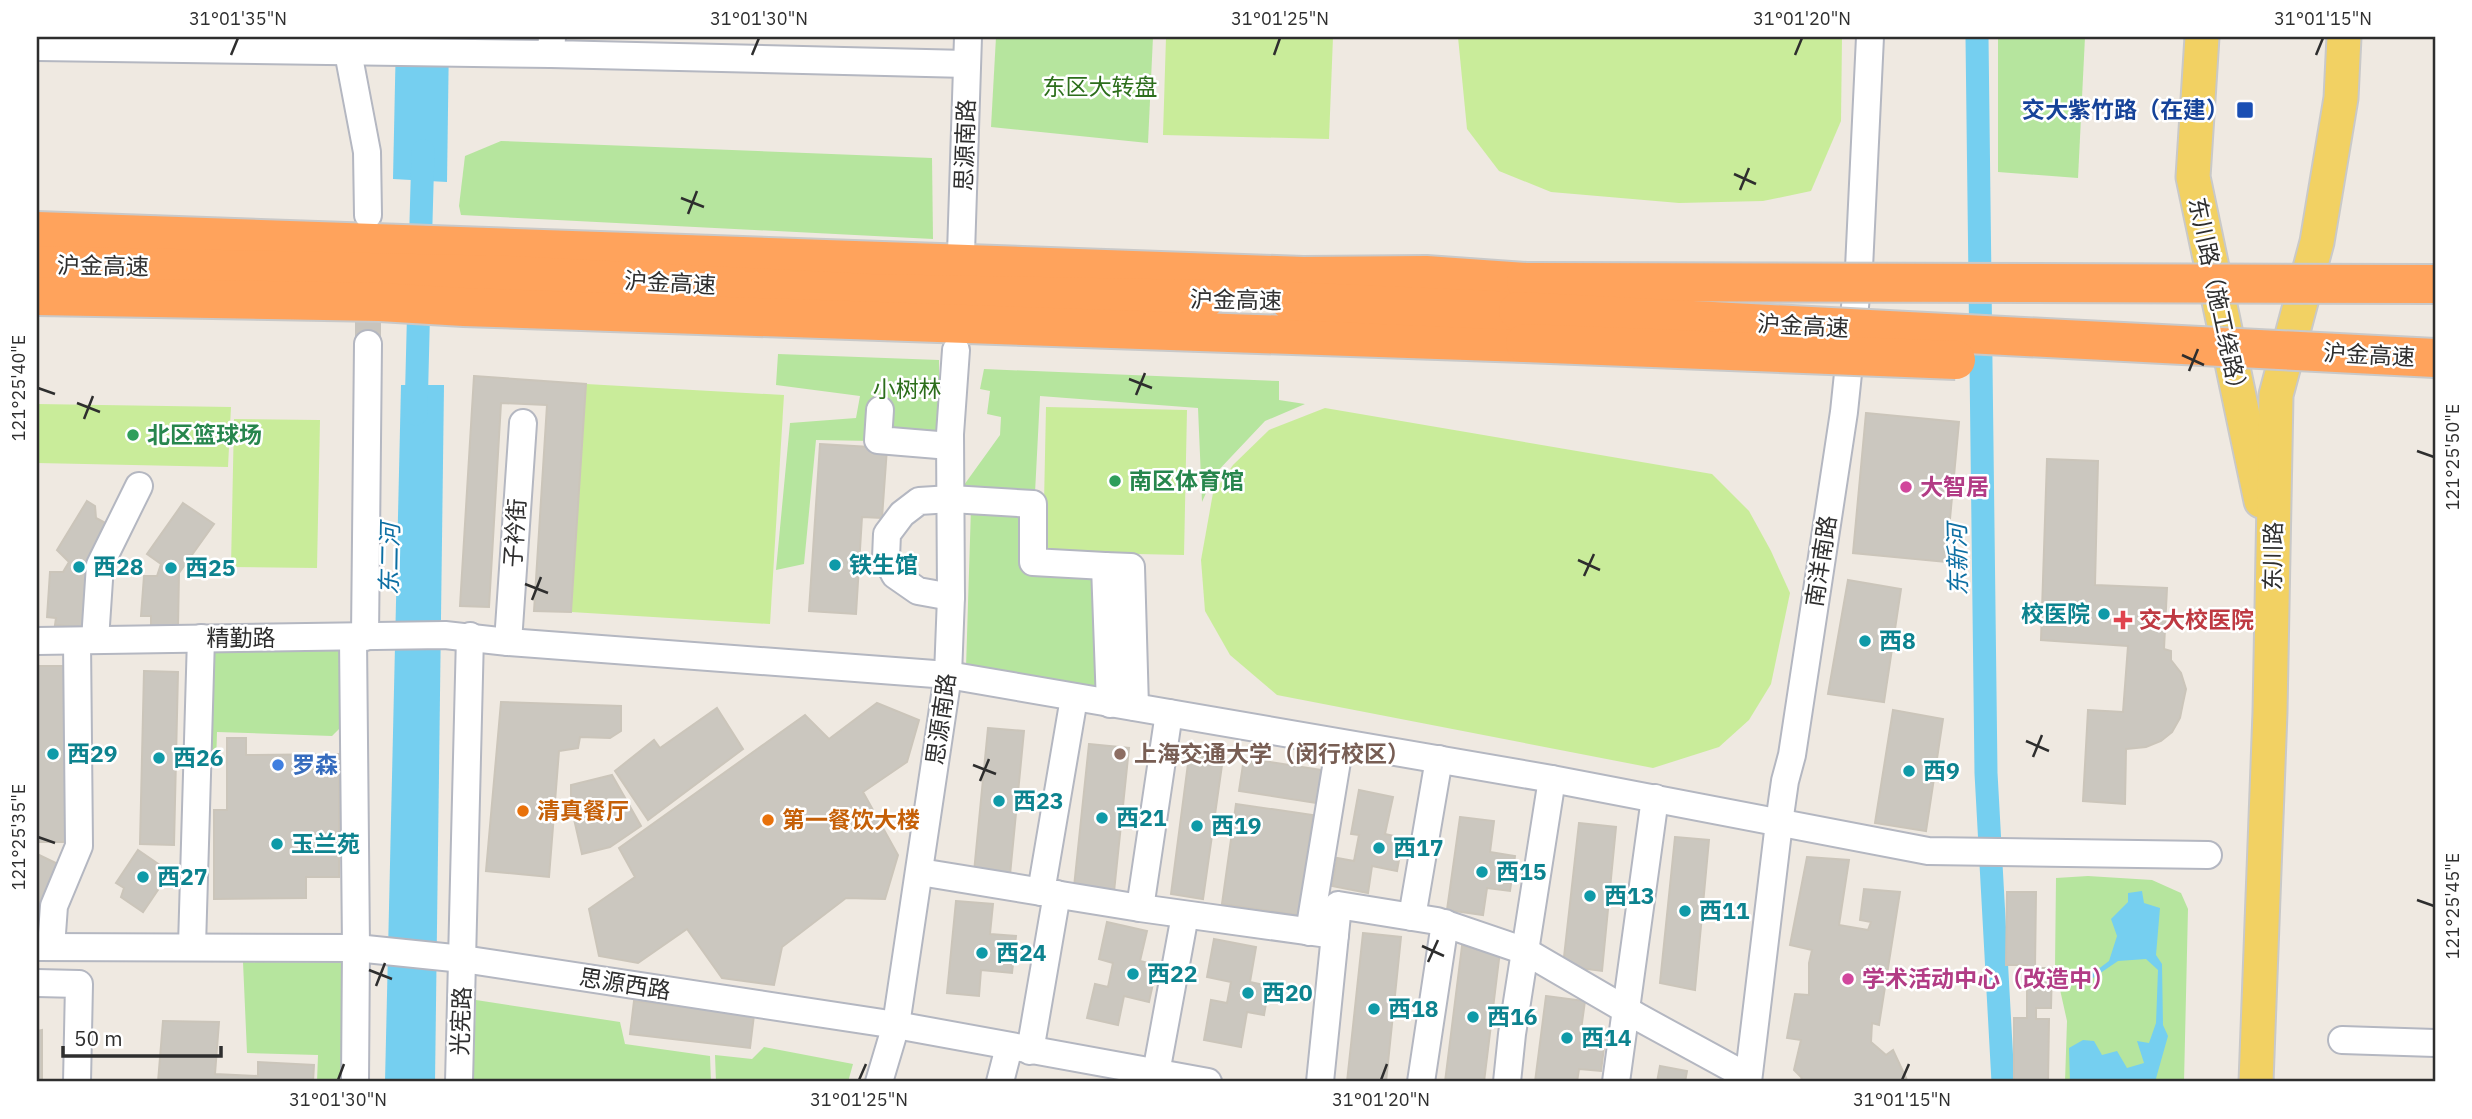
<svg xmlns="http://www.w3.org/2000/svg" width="2472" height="1119" font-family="'IBM Plex Sans','Noto Sans SC',sans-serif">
	<rect width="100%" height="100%" fill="#efe9e1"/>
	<g fill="#b6e59e">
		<path d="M996,37H1153L1148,143L991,127Z"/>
		<path d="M1998,37H2085L2078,178L1998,172Z"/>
		<path d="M501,141L932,158L933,239L461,215L459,206L465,156Z"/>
		<path d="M778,354L939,360V436L872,441L816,440L804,564L776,570L790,423L856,418L860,396L776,385Z"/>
		<path d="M984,369L1279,381V400L1305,404L1265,421L1214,475L1202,502L1198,408L1040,396L1035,493L964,485L1000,435L1001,417L987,414L990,391L980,389Z"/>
		<path d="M971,508L1024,513L1094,574L1096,688L966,667Z"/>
		<path d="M205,645L347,646L346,722L332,736L217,732L216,765H203Z"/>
		<path d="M2088,876L2152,880L2181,893L2188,909L2184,1082H2065L2067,1021L2055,967L2056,878Z"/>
		<path d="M243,962L346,963L345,1082H317L318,1055L247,1053Z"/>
		<path d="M476,1000L620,1022L625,1044L710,1056L711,1082H473Z"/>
		<path d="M764,1047L853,1064L848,1082H716L715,1055L752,1059Z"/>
	</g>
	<g fill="#c9ec9a">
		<path d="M1166,37H1333L1329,139L1163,135Z"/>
		<path d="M1458,37H1842L1841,121L1811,191L1763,201L1679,203L1551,192L1499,171L1467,129Z"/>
		<path d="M586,384L784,395L770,624L571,612Z"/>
		<path d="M37,404L231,407L228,467L37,463Z"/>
		<path d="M1046,407L1187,410L1184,555L1043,552Z"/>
		<path d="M1325,408L1712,474L1749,511L1771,551L1790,593L1771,684L1749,720L1719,747L1653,768L1277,695L1230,655L1205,611L1201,560L1213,493L1233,465L1269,430Z"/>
		<path d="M234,419L320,420L317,568L231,567Z"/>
	</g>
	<g fill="#75cff0">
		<path d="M396,37H449L447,182L393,179Z"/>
		<path d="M401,385H444L435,1082H385Z"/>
		<path d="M2142,891L2144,903L2160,908L2156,955L2162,964L2163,1025L2168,1036L2155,1082H2070L2069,1048L2083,1040L2094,1041L2102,1055L2117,1051L2127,1068L2144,1063L2137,1041L2149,1043L2156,1023L2158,970L2146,959L2118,961L2090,980L2086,969L2097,970L2109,961L2117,936L2111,919L2128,902V893Z"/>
	</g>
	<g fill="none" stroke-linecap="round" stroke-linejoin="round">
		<g stroke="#75cff0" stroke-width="23">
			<path d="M1977,37L1986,773L2003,1082"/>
			<path d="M420,257L423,151"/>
			<path d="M416,414L419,295"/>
		</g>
	</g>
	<g fill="#cbc7bf" stroke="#cbc5ba" stroke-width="2">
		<path d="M474,376L586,384L571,612L534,611L547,405L501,403L489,607L460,606Z"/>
		<path d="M1866,413L1959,422L1946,562L1853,553Z"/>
		<path d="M820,444L887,448L882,518L862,517L856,614L809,611Z"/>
		<path d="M2047,459L2098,461L2095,585L2167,588L2164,649L2171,651V660L2181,673L2186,689L2183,703L2180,718L2172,732L2161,741L2146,747L2126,749L2125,804L2083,801L2088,710L2123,712L2128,646L2041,640Z"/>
		<path d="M87,501L95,506L96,518L113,527L84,627L55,625L56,618L47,617L50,572H63L69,562L57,550Z"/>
		<path d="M183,503L214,524L179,573L178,627L151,626V616H141L144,576H157L161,564L147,554Z"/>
		<path d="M1848,580L1901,589L1884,702L1828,694Z"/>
		<path d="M37,666H71L69,842H37Z"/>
		<path d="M144,671L178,672L174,845L140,844Z"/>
		<path d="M501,702L621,706V731L610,738L580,737L578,748L559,751L549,877L486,871Z"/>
		<path d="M877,703L919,720L907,762L863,792L898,855L885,899L846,898L782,947L774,985L722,978L687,929L638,963L599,956L589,909L635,877L619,848L805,715L829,739Z"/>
		<path d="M717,708L743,749L648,820L615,771L654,740L660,748Z"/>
		<path d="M1893,710L1943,719L1926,831L1875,823Z"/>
		<path d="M988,728L1024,731L1010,875L974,872Z"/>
		<path d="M227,738H246V755L339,754V877H306V898L214,899V810H227Z"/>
		<path d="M1089,744L1129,748L1114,892L1074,887Z"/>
		<path d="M1189,756L1223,758L1203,899L1171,894Z"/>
		<path d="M1244,758L1322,770L1317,803L1239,791Z"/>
		<path d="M612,775L641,826L610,847L582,854L571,806V785Z"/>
		<path d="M1359,790L1393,797L1385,834L1403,838L1397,871L1372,866L1368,893L1332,886L1337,858L1354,861L1359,835L1351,834Z"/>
		<path d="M1236,804L1313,815L1298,915L1222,904Z"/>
		<path d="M1460,817L1494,821L1490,852L1515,856L1510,891L1487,888L1483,915L1447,910Z"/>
		<path d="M1579,823L1616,827L1602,971L1563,966Z"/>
		<path d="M1675,837L1709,840L1695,990L1660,983Z"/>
		<path d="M138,850L170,872L143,912L121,897L124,888L116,883Z"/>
		<path d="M37,854L62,866L37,913Z"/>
		<path d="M1807,857L1849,860L1839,925L1868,930L1871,922L1860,920L1864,889L1900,892L1879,1025L1872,1023L1871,1042L1886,1055L1893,1050L1908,1082H1799L1802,1078L1794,1070L1801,1040L1787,1038L1795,994L1809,995V963L1812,950L1790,945Z"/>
		<path d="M2007,892H2036L2035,968H2052L2051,1008H2036V1019H2049L2048,1082H2014V1018H2027V965H2006Z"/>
		<path d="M956,901L993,904L990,934L1016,936L1012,973L981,970L979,996L947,993Z"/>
		<path d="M1107,922L1147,931L1140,961L1157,965L1149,1002L1124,996L1118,1025L1087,1018L1095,984L1108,987L1113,963L1099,959Z"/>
		<path d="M1363,933L1401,937L1386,1082H1347Z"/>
		<path d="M1214,939L1256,947L1250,982L1269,986L1264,1015L1247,1012L1241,1047L1204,1040L1211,1000L1227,1003L1231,982L1207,977Z"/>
		<path d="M1462,946L1500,951L1484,1082H1445Z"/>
		<path d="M1546,996L1585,1001L1580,1037L1605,1040L1601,1071L1579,1069L1577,1082H1535Z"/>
		<path d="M634,1001L754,1015L750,1048L630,1034Z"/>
		<path d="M163,1021L219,1022L215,1074L258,1076V1062L314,1065L313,1082H158Z"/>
		<path d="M42,1030V1082H37V1031Z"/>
		<path d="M1660,1066L1687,1071L1685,1082H1657Z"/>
	</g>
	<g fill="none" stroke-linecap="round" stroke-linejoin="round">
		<path stroke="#c8c4bd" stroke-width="26" stroke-dasharray="26 13" stroke-linecap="butt" d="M368,344V286"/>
		<g stroke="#b4b7c1" stroke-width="30">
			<g id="minor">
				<path d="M552,37L551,54L967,64"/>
				<path d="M358,39L348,52L367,152L368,215"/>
				<path d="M37,47L551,54"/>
				<path d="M961,253L968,37"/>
				<path d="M880,410L878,440L950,446"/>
				<path d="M951,597L918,591L895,575L886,558L887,534L902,514L919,501L951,499L1033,504V562L1105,566"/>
				<path d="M365,637L368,344"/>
				<path d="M353,638L356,948L355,1082"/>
				<path d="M95,640L100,565L139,486"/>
				<path d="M37,641L445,635L508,642L948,675L1552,779L1928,851L2208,855"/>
				<path d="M508,642L523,423"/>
				<path d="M1110,704L1105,566L1131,567L1135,707"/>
				<path d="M920,872L1140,908L1335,935"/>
				<path d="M1041,892L1074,698"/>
				<path d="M1140,908L1169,713"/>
				<path d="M1412,917L1439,759"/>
				<path d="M1309,932L1340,743"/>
				<path d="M192,946L201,638"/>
				<path d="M37,947L356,948L463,959L896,1025L1208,1082"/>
				<path d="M51,947L54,906L79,846L77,641"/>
				<path d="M37,983L79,984L77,1082"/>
				<path d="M2342,1040L2435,1043"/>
				<path d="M1030,1051L1057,894"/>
				<path d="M1156,1073L1185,915"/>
				<path d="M459,1082L470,636"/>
				<path d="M879,1082L896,1025L948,675L951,597L950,434L956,350"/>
				<path d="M1000,1082L1009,1047"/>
				<path d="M1320,1082L1338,905L1437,921L1525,951L1640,1018L1748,1077"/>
				<path d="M1421,1082L1445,923"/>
				<path d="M1507,1082L1512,1034L1552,779"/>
				<path d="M1616,1082L1655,798"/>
				<path d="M1748,1082L1779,823L1785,781L1792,755L1844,412L1859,268L1870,37"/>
			</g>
		</g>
		<g stroke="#c9c9c9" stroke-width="37">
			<g id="major">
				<path d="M2202,37L2193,177L2261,501"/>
				<path d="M2256,1082L2270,712L2276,395L2317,242L2341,98L2344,37"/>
			</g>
		</g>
		<g stroke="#c9c9c9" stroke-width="42">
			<g id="highway">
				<path d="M37,231L1303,276L1426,275L1526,282"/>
				<path d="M37,265L510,275L870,293L1205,299"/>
				<path d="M37,296L380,302L464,307L1525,343"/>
				<path d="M1290,301L1518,311"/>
			</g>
		</g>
		<use href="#minor" stroke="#fff" stroke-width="26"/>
		<use href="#major" stroke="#f2d163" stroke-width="33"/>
		<use href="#highway" stroke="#ffa35c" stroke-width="38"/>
		<g stroke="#c9c9c9" stroke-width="42" stroke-linecap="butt">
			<g id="highway-bridge">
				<path d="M1526,282L2435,284"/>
				<path d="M1518,311L2435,358"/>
				<path d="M1525,343L1956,360"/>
			</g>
		</g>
		<use href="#highway-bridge" stroke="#ffa35c" stroke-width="38"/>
	</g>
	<path fill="none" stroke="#2e2e2e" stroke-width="2.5" d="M231,55L238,38M752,55L759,38M1274,55L1280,38M1795,55L1802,38M2316,55L2323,38M1734,174L1756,184M1740,190L1749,168M681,198L704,207M688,214L697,191M2182,355L2204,365M2189,371L2198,349M1129,379L1152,388M38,388L55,394M1136,395L1145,373M77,403L100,412M84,419L93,396M2417,451L2434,457M1578,560L1600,570M1584,576L1594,554M525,584L548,593M532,600L541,577M2026,741L2049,751M2033,757L2042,735M973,765L996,774M980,781L989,759M38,837L55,843M2417,900L2434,906M1422,946L1444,956M1428,962L1438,940M369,970L392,979M376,986L385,963M338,1080L344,1064M859,1080L866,1064M1381,1080L1387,1064M1902,1080L1909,1064"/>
	<rect fill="#1a4fb4" stroke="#fff" stroke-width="2.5" x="2236" y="101" width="18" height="18" rx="3.5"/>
	<g fill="#2e9e5b" stroke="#fff" stroke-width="2.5">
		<circle cx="133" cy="435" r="7"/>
		<circle cx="1115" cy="481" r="7"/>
	</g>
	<g fill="#d1479c" stroke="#fff" stroke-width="2.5">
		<circle cx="1906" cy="487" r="7"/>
		<circle cx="1848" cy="979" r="7"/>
	</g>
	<g fill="#0f9aa8" stroke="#fff" stroke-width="2.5">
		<circle cx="835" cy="565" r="7"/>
		<circle cx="79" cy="567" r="7"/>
		<circle cx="171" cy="568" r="7"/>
		<circle cx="2104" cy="614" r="7"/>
		<circle cx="1865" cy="641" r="7"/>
		<circle cx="53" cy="754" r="7"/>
		<circle cx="159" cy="758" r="7"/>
		<circle cx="1909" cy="771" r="7"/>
		<circle cx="999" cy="801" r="7"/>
		<circle cx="1102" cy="818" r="7"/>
		<circle cx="1197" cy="826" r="7"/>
		<circle cx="277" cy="844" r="7"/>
		<circle cx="1379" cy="848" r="7"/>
		<circle cx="1482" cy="872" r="7"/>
		<circle cx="143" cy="877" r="7"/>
		<circle cx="1590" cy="896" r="7"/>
		<circle cx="1685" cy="911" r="7"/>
		<circle cx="982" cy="953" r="7"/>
		<circle cx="1133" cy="974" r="7"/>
		<circle cx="1248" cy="993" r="7"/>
		<circle cx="1374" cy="1009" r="7"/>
		<circle cx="1473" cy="1017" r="7"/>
		<circle cx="1567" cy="1038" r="7"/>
	</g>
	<path fill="#e0444e" stroke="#fff" stroke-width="2.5" d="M2119.5 609.5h7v7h7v7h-7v7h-7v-7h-7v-7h7z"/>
	<circle fill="#8d6e63" stroke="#fff" stroke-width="2.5" cx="1120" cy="754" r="7"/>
	<circle fill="#3f7fe0" stroke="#fff" stroke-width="2.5" cx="278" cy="765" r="7"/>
	<g fill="#e8710a" stroke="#fff" stroke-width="2.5">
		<circle cx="523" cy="811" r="7"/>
		<circle cx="768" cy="820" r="7"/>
	</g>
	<g text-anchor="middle" stroke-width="5" stroke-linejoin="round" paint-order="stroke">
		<g font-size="23" fill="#2c6e1b" stroke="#fff">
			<text x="1100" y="95">东区大转盘</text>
			<text x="907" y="397">小树林</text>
		</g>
		<g font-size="23" font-weight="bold" fill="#164399" stroke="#fff" text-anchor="end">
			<text x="2229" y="118">交大紫竹路（在建）</text>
		</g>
		<g font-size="23" fill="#2e2e2e" stroke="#fff">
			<text transform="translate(965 145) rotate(-88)" y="8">思源南路</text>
			<text transform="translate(103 266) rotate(1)" y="8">沪金高速</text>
			<text transform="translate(670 283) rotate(3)" y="8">沪金高速</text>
			<text transform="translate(2218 299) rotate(78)" y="8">东川路（施工绕路）</text>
			<text transform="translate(1236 300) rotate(1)" y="8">沪金高速</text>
			<text transform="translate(1803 326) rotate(3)" y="8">沪金高速</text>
			<text transform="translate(2369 355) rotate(3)" y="8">沪金高速</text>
			<text transform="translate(515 533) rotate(-86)" y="8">子衿街</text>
			<text transform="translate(2273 556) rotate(-89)" y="8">东川路</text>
			<text transform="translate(1821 561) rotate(-81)" y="8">南洋南路</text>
			<text x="241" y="646">精勤路</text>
			<text transform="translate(941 719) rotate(-82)" y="8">思源南路</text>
			<text transform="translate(625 984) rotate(9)" y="8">思源西路</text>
			<text transform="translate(461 1021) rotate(-88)" y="8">光宪路</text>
		</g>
		<g font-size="23" font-weight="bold" fill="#27864d" stroke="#fff" text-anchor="start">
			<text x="147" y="443">北区篮球场</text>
			<text x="1129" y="489">南区体育馆</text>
		</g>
		<g font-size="23" font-weight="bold" fill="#b23c85" stroke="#fff" text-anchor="start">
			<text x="1920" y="495">大智居</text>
			<text x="1862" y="987">学术活动中心（改造中）</text>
		</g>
		<g font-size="23" font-weight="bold" fill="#0d838f" stroke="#fff" text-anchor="start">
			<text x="849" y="573">铁生馆</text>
			<text x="93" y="575">西28</text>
			<text x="185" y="576">西25</text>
			<text x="2090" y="622" text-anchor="end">校医院</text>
			<text x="1879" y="649">西8</text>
			<text x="67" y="762">西29</text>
			<text x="173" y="766">西26</text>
			<text x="1923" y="779">西9</text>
			<text x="1013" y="809">西23</text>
			<text x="1116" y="826">西21</text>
			<text x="1211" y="834">西19</text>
			<text x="291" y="852">玉兰苑</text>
			<text x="1393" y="856">西17</text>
			<text x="1496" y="880">西15</text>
			<text x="157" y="885">西27</text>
			<text x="1604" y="904">西13</text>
			<text x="1699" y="919">西11</text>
			<text x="996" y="961">西24</text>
			<text x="1147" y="982">西22</text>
			<text x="1262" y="1001">西20</text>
			<text x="1388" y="1017">西18</text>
			<text x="1487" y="1025">西16</text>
			<text x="1581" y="1046">西14</text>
		</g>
		<g font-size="23" font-weight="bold" fill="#be3a42" stroke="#fff" text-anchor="start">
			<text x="2139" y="628">交大校医院</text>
		</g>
		<g font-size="23" font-weight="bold" fill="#785e54" stroke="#fff" text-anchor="start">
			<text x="1134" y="762">上海交通大学（闵行校区）</text>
		</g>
		<g font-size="23" font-weight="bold" fill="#366cbe" stroke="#fff" text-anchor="start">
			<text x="292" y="773">罗森</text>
		</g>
		<g font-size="23" font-weight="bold" fill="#c56008" stroke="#fff" text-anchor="start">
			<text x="537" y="819">清真餐厅</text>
			<text x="782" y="828">第一餐饮大楼</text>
		</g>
		<g font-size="24" font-style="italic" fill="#0d6fa3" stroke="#fff">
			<text transform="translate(390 559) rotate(-89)" y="8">东二河</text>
			<text transform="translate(1958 560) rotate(-91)" y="8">东新河</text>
		</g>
	</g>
	<rect width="2472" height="1119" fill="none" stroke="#ffffff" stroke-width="77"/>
	<path d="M63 1046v10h158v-10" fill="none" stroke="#2e2e2e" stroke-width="3.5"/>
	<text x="74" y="1046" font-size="21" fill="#2e2e2e" stroke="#ffffff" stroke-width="5" paint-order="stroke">50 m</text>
	<rect x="38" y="38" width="2396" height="1042" fill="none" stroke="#2e2e2e" stroke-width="2.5"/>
	<g font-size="18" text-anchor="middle" fill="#2e2e2e">
		<text x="238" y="25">31°01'35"N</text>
		<text x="759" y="25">31°01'30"N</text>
		<text x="1280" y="25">31°01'25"N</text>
		<text x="1802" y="25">31°01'20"N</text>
		<text x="2323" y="25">31°01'15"N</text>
		<text transform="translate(19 388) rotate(-90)" y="6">121°25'40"E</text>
		<text transform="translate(2453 457) rotate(-90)" y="6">121°25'50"E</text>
		<text transform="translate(19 837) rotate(-90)" y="6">121°25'35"E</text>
		<text transform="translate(2453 906) rotate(-90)" y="6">121°25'45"E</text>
		<text x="338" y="1106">31°01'30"N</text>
		<text x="859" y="1106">31°01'25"N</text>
		<text x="1381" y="1106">31°01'20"N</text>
		<text x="1902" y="1106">31°01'15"N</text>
	</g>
</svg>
